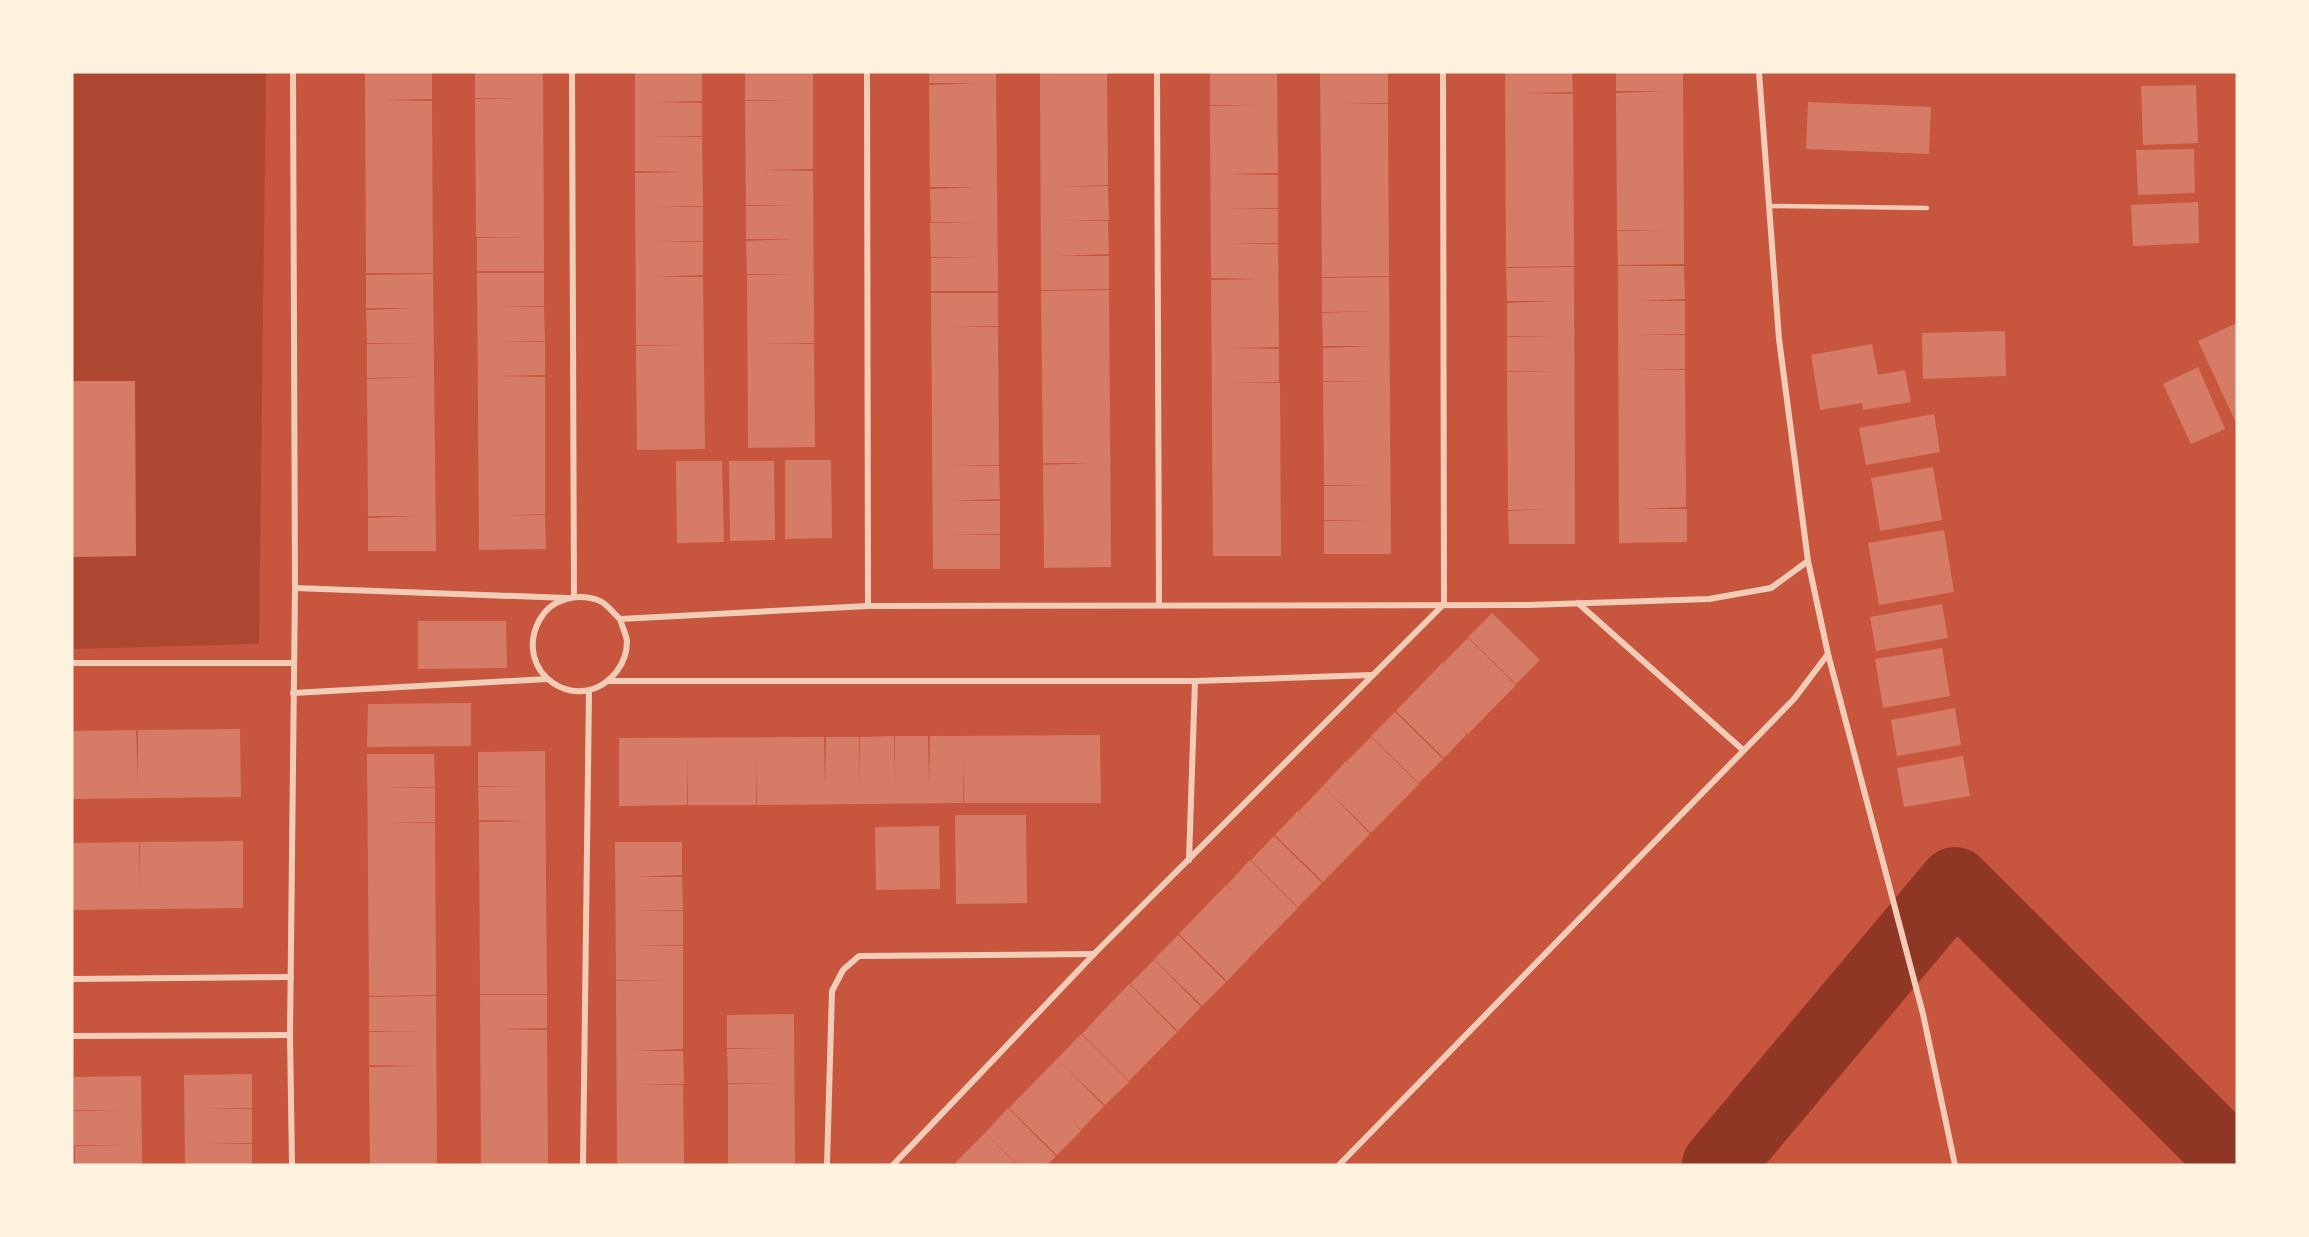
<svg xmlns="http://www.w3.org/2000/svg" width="2309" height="1237" font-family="Helvetica,sans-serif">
	<rect width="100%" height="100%" fill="#c8553d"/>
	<path fill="#ae4732" d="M72,72H266L259,644L72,649Z"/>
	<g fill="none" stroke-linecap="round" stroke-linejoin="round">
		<path stroke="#8f3625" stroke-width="72" d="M1718,1165L1955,883L2237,1165"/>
	</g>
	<g fill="#d67c66">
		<path d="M365,72H432V99L382,100L432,101L433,273H366Z"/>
		<path d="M475,72H543L544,271H477V238L527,237H476L475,99H526L475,98Z"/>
		<path d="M635,72H702V101L652,102L702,103V136L652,137H702L703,206L653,207H703V241L653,242H703V275L653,277H703L705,449L637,450L636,346H687L636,345L635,173L685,172L635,171Z"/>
		<path d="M745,72H813V169L763,170L813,171L814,343H764L814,344L815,447L748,448L747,275H797L747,274L746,241L796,239H746V206L796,205H746L745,101L796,100H745Z"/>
		<path d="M929,72H996L998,291H931V258L981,257H931L930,223L980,222H931L930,189L980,187H930L929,85L979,83H929Z"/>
		<path d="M1040,72H1107L1108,185L1057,187L1108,186L1109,220L1058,221H1108L1109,254L1058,256H1109V289L1041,290Z"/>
		<path d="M1210,72H1277L1278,173L1228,174L1278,175V208L1228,209H1278V243H1228L1278,244L1279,347L1229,348L1279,349V382L1229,383H1280L1281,556H1213L1211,280L1262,279L1211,278L1210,106L1260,105H1210Z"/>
		<path d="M1320,72H1388V103L1338,104H1388L1389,276L1322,277Z"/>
		<path d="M1505,72H1572L1573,92L1522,93L1573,94L1574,266L1506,267Z"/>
		<path d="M1616,72H1683L1684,264L1618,265L1617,231L1667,230H1617L1616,93L1666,91H1616Z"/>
		<path d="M2196,85L2198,143L2143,145L2141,86Z"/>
		<path d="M1808,102L1931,107L1929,154L1806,149Z"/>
		<path d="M2194,149L2195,193L2138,195L2136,150Z"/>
		<path d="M2198,202L2199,243L2133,246L2131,205Z"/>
		<path d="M1618,266H1684L1685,299L1635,301H1685V334L1635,335H1685V369H1635L1685,370L1686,507L1636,509H1687V542L1619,543Z"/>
		<path d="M1574,267L1575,544H1509L1508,511L1558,509L1508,510L1507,372L1557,371H1507V337L1557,336H1507V303L1557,301H1507L1506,268Z"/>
		<path d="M477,273H544V306L494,307H544L545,341L494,342H545V375L495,376L545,377V514L496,516L545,515L546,549L479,550Z"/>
		<path d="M433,274L436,551H368V518L418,516H368L367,379L417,377L367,378V344L417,343H367L366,310L416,308H366V275Z"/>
		<path d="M1389,277L1391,554H1324V521L1374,520H1324V486H1374L1324,485L1323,382L1373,381H1323V348L1373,346H1323L1322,313L1372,311L1322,312V278Z"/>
		<path d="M1109,290L1111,567L1044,568L1043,465L1093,463H1043L1041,291Z"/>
		<path d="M931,293H998V326H948L998,327L999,465L949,466H999L1000,499L949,501H1000V534L950,535H1000V569H933Z"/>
		<path d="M2237,323V425L2198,341Z"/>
		<path d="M2005,331L2006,376L1923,379L1922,333Z"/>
		<path d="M1872,344L1878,375L1905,370L1911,402L1863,410L1862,403L1820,410L1811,355Z"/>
		<path d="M2198,367L2225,429L2191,444L2163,384Z"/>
		<path d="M72,381H135L136,556L72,557Z"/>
		<path d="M1934,414L1940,452L1866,465L1859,428Z"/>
		<path d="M785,460H831L832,538L785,539Z"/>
		<path d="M676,461H722L724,542L677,543Z"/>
		<path d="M729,461H774L775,540L730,541Z"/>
		<path d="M1933,467L1942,520L1880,531L1871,478Z"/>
		<path d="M1944,530L1954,592L1879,605L1868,543Z"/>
		<path d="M1942,604L1948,638L1876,651L1870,617Z"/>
		<path d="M1492,613L1540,660L1516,684L1468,637Z"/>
		<path d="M418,621H506L507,668L418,669Z"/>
		<path d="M1468,638L1516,685L1468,734L1461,728L1467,734L1444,758L1396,711L1443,662L1453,670L1444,662Z"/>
		<path d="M1942,648L1950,696L1883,708L1875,659Z"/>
		<path d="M471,703V746L367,747L368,704Z"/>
		<path d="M1955,708L1961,745L1897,756L1891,720Z"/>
		<path d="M1395,712L1443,759L1419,783L1371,736Z"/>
		<path d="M240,729L241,797L72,799V731L136,730L138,781V730Z"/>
		<path d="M1100,735L1101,803H964L963,753V803L757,805L756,755V805H688V755L687,805L619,806V738L824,737L825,787L826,737H859V787L860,737L894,736L895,787V736H928L929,786L930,736Z"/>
		<path d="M1371,737L1419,784L1371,833L1323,786L1346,761L1356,770L1347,761Z"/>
		<path d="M545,751L547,994H480L479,822L529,821L479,820L478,787L528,786H478V752Z"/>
		<path d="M367,754H434L435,787L385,788H435V822L385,823H435L436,995L369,996Z"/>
		<path d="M1963,756L1970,796L1904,807L1897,768Z"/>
		<path d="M1323,786L1370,834L1323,882L1275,835L1298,811L1307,820L1299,811Z"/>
		<path d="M955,815H1026L1027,903L956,904Z"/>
		<path d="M939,826L940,889L876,890L875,827Z"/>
		<path d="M1274,836L1322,883L1298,907L1251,860Z"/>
		<path d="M243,841V908L72,910V843L139,842L140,892V842Z"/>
		<path d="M615,842H682V875L632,877H682L683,910L632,911H683V945L632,946H683V1049L633,1051H683L684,1084L634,1085H683L684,1165H617L616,981H665L616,980Z"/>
		<path d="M1250,860L1298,908L1250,957L1241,948L1250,957L1227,981L1179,934L1226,885L1236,893L1227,885Z"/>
		<path d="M1178,935L1226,982L1202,1006L1154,959Z"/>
		<path d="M1154,960L1201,1007L1178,1031L1130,984Z"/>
		<path d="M1129,984L1177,1032L1129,1081L1082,1034L1105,1009L1114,1018L1105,1009Z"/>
		<path d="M480,995H547V1028L497,1029L547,1030L548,1165H481Z"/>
		<path d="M436,996L437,1165H370L369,1067L419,1066L369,1065V1032L419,1031H369V997Z"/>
		<path d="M794,1014L795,1165H728V1084H778L728,1083L727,1049L778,1048H727V1015Z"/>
		<path d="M1081,1034L1129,1082L1105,1105L1057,1059Z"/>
		<path d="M1057,1059L1104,1106L1081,1130L1072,1122L1081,1131L1057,1155L1009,1108Z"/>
		<path d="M252,1074V1108H202L252,1109V1143L202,1144H252V1165H185L184,1075Z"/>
		<path d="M141,1076L142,1165H75V1146L125,1145H74V1111H124L74,1110V1077Z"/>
		<path d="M1008,1108L1056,1156L1047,1165H1018L985,1133Z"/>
		<path d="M985,1133L1017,1165H953Z"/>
	</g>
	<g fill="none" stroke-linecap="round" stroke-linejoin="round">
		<path stroke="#f1ccb7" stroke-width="4.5" d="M1769,206L1927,208"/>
		<g stroke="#f1ccb7" stroke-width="6">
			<path d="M572,72L574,597"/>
			<path d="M867,72L868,606"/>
			<path d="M1157,72L1159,605"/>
			<path d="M1759,72L1779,339L1808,561L1828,654L1923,1014L1955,1165"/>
			<path d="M295,588L567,598"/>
			<path d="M1578,603L1743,750"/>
			<path d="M620,619C622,626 626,634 627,641C627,652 623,663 617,671C580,719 510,673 540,619C551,599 578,592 600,601C607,604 614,614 620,619L868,606L1528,605L1709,599L1771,588L1808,561"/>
			<path d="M72,663H293"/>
			<path d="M609,681H1195L1372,675"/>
			<path d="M293,693L547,679"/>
			<path d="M1189,860L1195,681"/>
			<path d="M72,979L291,977"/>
			<path d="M72,1036L290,1035"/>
			<path d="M292,1165L290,1035L295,588L293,72"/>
			<path d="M583,1165L589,691"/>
			<path d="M827,1165L832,991L843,970L859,956L1094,954"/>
			<path d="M893,1165L1094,954L1444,604L1443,72"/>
			<path d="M1339,1165L1794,699L1828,654"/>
		</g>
	</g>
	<rect width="2309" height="1237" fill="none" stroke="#fff3e0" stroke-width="147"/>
</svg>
